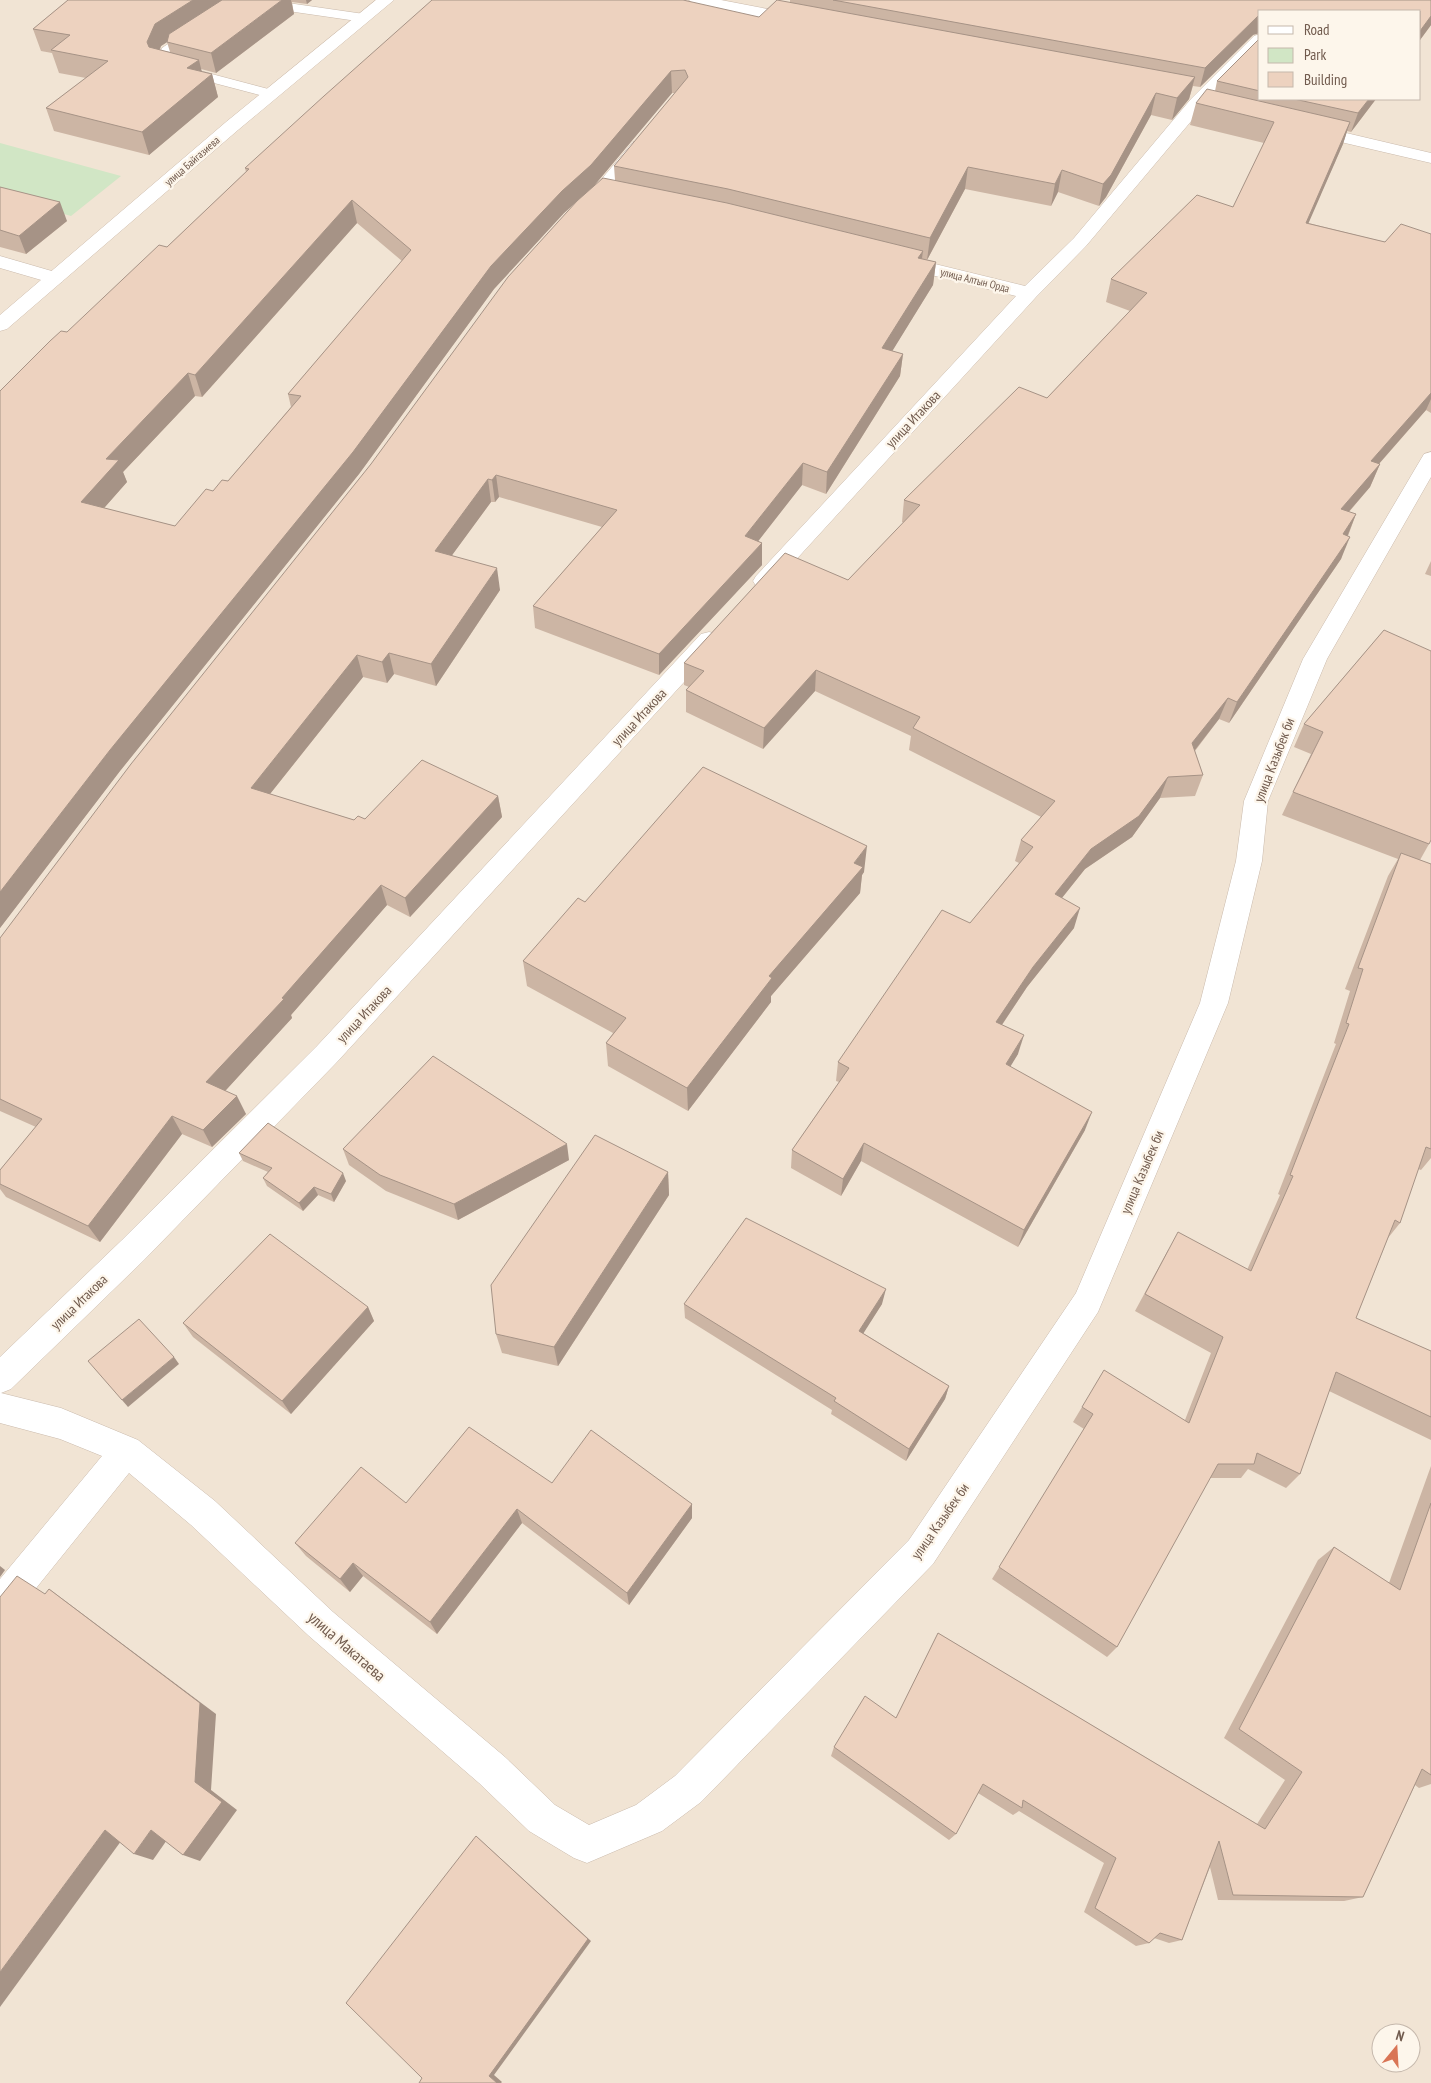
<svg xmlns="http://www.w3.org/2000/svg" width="1431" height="2083" font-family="'PT Sans Narrow',sans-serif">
	<rect width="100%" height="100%" fill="#faf2e5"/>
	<path fill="#f1e4d4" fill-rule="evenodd" d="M0,0H1431V2083H0ZM1260,11H1420V99H1260ZM1381,2033H1411V2063H1381Z"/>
	<path fill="#d1e6c5" d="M0,143L121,176L71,216L12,199L0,208Z"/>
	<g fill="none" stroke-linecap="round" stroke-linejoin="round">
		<g stroke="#cabaac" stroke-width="1">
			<g id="service">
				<path d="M281,2L364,14L371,18L364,22L281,10L262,11L255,7L262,3Z"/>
				<path d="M195,28L200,29L202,32L200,35L173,53L170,63L276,91L278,94L276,97L271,98L157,68L155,65L162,48L190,29Z"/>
			</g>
		</g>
		<g stroke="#cabaac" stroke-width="1">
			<g id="minor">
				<path d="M689,0H721L799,15L805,17L807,20L805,23L799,25L697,5L692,3Z"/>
				<path d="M1260,34V48L1203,107L1086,246L1036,297L772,586L764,589L756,586L753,581L756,576L1016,296L891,265L889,261L891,257L898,255L1025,286L1074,238L1191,99L1254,36Z"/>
				<path d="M1308,124L1431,153V163L1302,133L1299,129L1302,125Z"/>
				<path d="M639,141L645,142L648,146C638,160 604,204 589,210C585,212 582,211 578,210L575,206L594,188L633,142Z"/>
				<path d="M0,256L62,274L64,278L62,282L55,284L0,268Z"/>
				<path d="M1431,452V477L1327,659L1268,801L1262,861L1228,1003L1098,1312L933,1564L701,1802L662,1831L587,1863L574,1858L529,1831L479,1783L309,1636L191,1525L129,1473L12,1618L0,1623V1579L102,1456L60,1439L0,1423V1357L122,1240L317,1046L701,634L709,632L717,634L720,640L717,646L337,1062L144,1260L11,1389L1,1393L61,1408L138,1440L215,1501L333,1612L505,1757L555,1805L589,1825L636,1805L675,1776L909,1540L1076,1293L1200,1003L1236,861L1244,801L1303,659L1421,459L1424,454Z"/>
			</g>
		</g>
		<g stroke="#cdbbab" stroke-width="1">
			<path id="secondary" d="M376,0H394L238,130L7,329L0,331V315L226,122Z"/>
		</g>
		<use href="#service" fill="#fff" fill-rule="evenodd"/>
		<use href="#minor" fill="#fff" fill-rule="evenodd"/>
		<use href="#secondary" fill="#fff" fill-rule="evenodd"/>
	</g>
	<g fill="#ccb5a4" fill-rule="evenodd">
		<path d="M68,0H312L307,4L292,2L294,14L216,73L201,69L202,72L212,74L218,97L149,155L54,131L46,108L86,78L59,73L52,53L41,51L33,29ZM167,42L170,52L160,50L161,46Z"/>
		<path d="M790,0H1431V25L1420,40V11H1260L1253,35L1200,87L1193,86L1189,99L1172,120L1151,115L1106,197L1099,206L1058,192L1051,206L965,189L927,260L936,262L933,285L892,351L903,354L900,376L826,494L802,485L758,541L762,543V565L659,675L535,628L533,606L602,527L499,497L495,502H491L452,555L500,590L436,686L394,674L387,683L363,677L270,794L354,820L365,819L498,796L502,817L410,917L387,905L291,1015L292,1018L225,1091L246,1114L212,1147L182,1134L100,1242L6,1197L0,1189V1170L36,1127L0,1111V938L615,180L614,166L675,93H672L593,187L564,213L494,289L359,474L120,771L0,928V391L167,247L246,172L245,168L759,17L790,3ZM357,223L402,261L288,394L291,407L228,481L213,491L175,526L104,508L127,482L123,472L195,396L202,397Z"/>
		<path d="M1260,38V99H1376L1351,132L1347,131L1343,144L1308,223L1385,242L1431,234V413L1426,410L1379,464H1380L1370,487L1349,512L1356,514L1348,536L1341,559L1229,723L1219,719L1195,751L1203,775L1195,796L1160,798L1132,837L1085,869L1062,898L1074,928L1027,987L1002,1025L1018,1054L1010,1066L1085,1130L1018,1247L861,1161L841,1196L791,1168L792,1150L839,1082L836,1081L838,1062L970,923L1019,863L1015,861L1021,840L1041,817L909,750L911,736L815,691L763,749L686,712V690L689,687L684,685V663L848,580L904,523L902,522L904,500L1047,398L1130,311L1106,302L1111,279L1233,207L1264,143L1190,125L1196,103L1215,91L1217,81Z"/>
		<path d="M0,187L67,221L26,254L0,247Z"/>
		<path d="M1431,561V576L1425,574Z"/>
		<path d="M1384,630L1429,844L1420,860L1431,864V1158L1421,1170L1418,1169L1400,1223L1388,1238L1356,1318L1431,1351V1440L1329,1391L1300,1474L1286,1488L1248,1469L1241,1478H1210L1117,1647L1107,1657L992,1579L1084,1429L1073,1422L1082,1407L1185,1420L1211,1353L1135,1311L1168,1250L1247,1270L1280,1195L1278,1194L1336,1044L1334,1043L1350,991L1345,989L1388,876L1398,859L1282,815L1311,754L1294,747L1304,724Z"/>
		<path d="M864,872L862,875L860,893L771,996V1002L688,1111L608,1066L606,1043L613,1033L527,986L523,961L585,902Z"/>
		<path d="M343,1149L569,1160L458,1220L386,1191L349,1165Z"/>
		<path d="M239,1153L346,1181L334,1202L318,1195L303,1211L267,1186L263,1178L268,1172L243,1161Z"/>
		<path d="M668,1172L669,1195L558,1366L502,1353L496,1334Z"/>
		<path d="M684,1304H882L863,1333L949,1386L945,1399L906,1461L831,1414L832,1410L685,1318Z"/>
		<path d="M368,1307L374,1321L291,1414L193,1337L183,1323Z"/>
		<path d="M1431,1466V1784L1419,1788L1415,1785L1363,1897L1344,1901L1218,1900L1210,1867L1182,1940L1169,1943L1154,1938L1149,1943L1136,1946L1084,1912L1104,1863L1019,1811L1013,1815L978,1793L956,1834L949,1840L831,1756L834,1747L896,1718L938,1633L1257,1824L1285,1780L1224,1738L1318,1560L1334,1547L1389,1583Z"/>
		<path d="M552,1483L692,1504V1518L629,1605L522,1523L437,1634L363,1576L350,1592L306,1556L295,1543L406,1503Z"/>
	</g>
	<g fill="#a69386">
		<path d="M193,0H225L226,4L161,46L153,64L147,42L155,24Z"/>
		<path d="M282,0H291L294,14L216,73L211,53Z"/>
		<path d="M306,0H312L307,4Z"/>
		<path d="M1258,16H1260V33L1253,35L1200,87L1205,68Z"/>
		<path d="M1431,16V25L1420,40V31Z"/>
		<path d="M199,60L204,81L212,74L218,97L149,155L142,132L187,68Z"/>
		<path d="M671,71L672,93L593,187L564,213L494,289L359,474L120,771L0,928V892L110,750L491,266Z"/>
		<path d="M1195,77L1189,99L1172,120L1177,98Z"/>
		<path d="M1156,93L1151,115L1106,197L1099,206L1103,184Z"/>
		<path d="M1369,99H1376L1351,132L1358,113Z"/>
		<path d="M1350,122L1343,144L1299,245L1306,223Z"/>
		<path d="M968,167L965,189L927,260L930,238Z"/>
		<path d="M1062,170L1058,192L1051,206L1055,184Z"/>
		<path d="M352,200L357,223L202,397L195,375Z"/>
		<path d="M60,202L67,221L26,254L19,236Z"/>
		<path d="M923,251L920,273L918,258Z"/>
		<path d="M936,262L933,285L880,371L882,348Z"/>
		<path d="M903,354L900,376L826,494L827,472Z"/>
		<path d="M188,373L195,396L123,472L127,482L90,524L81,502L106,459Z"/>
		<path d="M1431,393V399L1426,410L1362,483L1371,461Z"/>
		<path d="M803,463L802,485L745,558V536Z"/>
		<path d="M1380,464L1370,487L1332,531L1341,509Z"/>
		<path d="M496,475L499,497L495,502L492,480Z"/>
		<path d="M488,479L491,502L439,573L435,551Z"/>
		<path d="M1356,514L1347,537L1343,534Z"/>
		<path d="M1350,537L1341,559L1229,723L1237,702Z"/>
		<path d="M762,543V565L659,675V654Z"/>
		<path d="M497,568L500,590L436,686L431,664Z"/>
		<path d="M389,653L394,674L387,683L382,662Z"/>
		<path d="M357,655L363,677L258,809L251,788Z"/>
		<path d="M816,670L815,691L763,749L764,728Z"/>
		<path d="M1228,698L1219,719L1184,764L1192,743Z"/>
		<path d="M1168,777L1160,798L1132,837L1085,869L1049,914L1055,894L1091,849Z"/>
		<path d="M498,796L502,817L410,917L405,898Z"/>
		<path d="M867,846L864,872L862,875L860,893L771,996V1002L688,1111L687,1088L769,976Z"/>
		<path d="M381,885L387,905L291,1015L292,1018L216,1101L206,1082Z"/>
		<path d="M1080,908L1074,928L1027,987L991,1041L996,1022L1033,967Z"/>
		<path d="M1024,1035L1018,1054L1001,1082L1006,1064Z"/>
		<path d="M237,1096L246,1114L212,1147L203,1130Z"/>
		<path d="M1092,1112L1085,1130L1018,1247L1024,1230Z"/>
		<path d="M172,1116L182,1134L100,1242L88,1226Z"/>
		<path d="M864,1143L861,1161L841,1196L843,1179Z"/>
		<path d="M567,1144L569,1160L458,1220L454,1204Z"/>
		<path d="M668,1172L669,1195L558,1366L554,1347Z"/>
		<path d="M343,1173L346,1181L334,1202L331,1194Z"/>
		<path d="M314,1187L318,1195L303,1211L299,1203Z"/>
		<path d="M886,1289L882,1304L856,1345L859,1331Z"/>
		<path d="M368,1307L374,1321L291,1414L282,1401Z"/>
		<path d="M174,1357L179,1364L128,1407L122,1400Z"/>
		<path d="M949,1386L945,1399L906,1461L909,1449Z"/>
		<path d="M692,1504V1518L629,1605L627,1593Z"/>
		<path d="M517,1509L522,1523L437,1634L430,1622Z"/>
		<path d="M353,1563L363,1576L350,1592L340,1579Z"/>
		<path d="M0,1566L5,1570L0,1577Z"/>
		<path d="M49,1589L68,1603L216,1714L211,1790L237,1810L200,1861L183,1855Z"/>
		<path d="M105,1830L124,1837L0,2007V1972Z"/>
		<path d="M151,1830L169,1837L153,1860L134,1854Z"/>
		<path d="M476,1836L591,1941L494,2075L502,2082L501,2083H497L489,2076Z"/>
	</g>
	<g fill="#edd2bf" stroke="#a69386" fill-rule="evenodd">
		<path d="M68,0H193L155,24L147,42L149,47L199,60L187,68L212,74L142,132L46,108L108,61L51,50L70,35L33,29Z"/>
		<path d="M222,0H282L211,53L167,42L169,34Z"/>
		<path d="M432,0H683L759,17L777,0L1195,77L1177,98L1156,93L1111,175L1103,184L1062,170L1055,184L968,167L930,238L728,189L614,166L688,77L685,70L671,71L591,165L562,191L491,266L353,452L110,750L0,892V391L50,341L61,331L67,332L159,245L167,247L249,169L245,168L324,96ZM352,200L411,250L288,394L301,396L228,481L222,480L213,491L206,489L175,526L81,502L119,460L106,459L188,373L195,375Z"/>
		<path d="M833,0H1431V16L1420,31V11H1260V16H1258L1205,68Z"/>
		<path d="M1260,38V91L1217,81Z"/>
		<path d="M1207,89L1350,122L1306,223L1385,242L1401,224L1431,234V393L1371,461L1380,464L1341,509L1356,514L1343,534L1350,537L1237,702L1228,698L1192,743L1203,775L1168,777L1139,816L1091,849L1055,894L1080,908L1033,967L996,1022L1024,1035L1006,1064L1092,1112L1024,1230L864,1143L843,1179L792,1150L849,1068L838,1062L942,910L970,923L1033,847L1021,840L1055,801L913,728L920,717L816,670L764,728L686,690L704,671L684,663L785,553L848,580L920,505L904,500L1019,387L1047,398L1147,293L1111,279L1197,195L1233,207L1274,122L1196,103Z"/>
		<path d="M1294,99H1369L1358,113Z"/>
		<path d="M603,178L727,203L923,251L918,258L936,262L882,348L903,354L827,472L803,463L745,536L762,543L659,654L533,606L617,510L496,475L492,480L488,479L435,551L497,568L431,664L389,653L382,662L357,655L251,788L354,820L358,816L365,819L422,760L498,796L405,898L381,885L282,998L284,999L206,1082L237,1096L203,1130L172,1116L88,1226L0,1184V1170L42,1119L0,1099V938L131,764L371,464L508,277L577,201Z"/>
		<path d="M0,187L60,202L19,236L0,230Z"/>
		<path d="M1384,630L1431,651V840L1429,844L1293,792L1323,732L1304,724Z"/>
		<path d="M703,767L867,846L854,863L863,867L769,976L772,978L687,1088L606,1043L626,1018L523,961L578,898L585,902Z"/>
		<path d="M1401,853L1431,864V1149L1426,1147L1400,1223L1395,1220L1356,1318L1431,1351V1417L1336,1372L1300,1474L1257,1453L1254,1464H1218L1117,1647L999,1567L1093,1414L1082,1407L1104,1370L1189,1423L1223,1337L1145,1294L1178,1232L1251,1271L1293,1176L1290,1175L1349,1024L1346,1023L1363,969L1358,968Z"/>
		<path d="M433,1056L567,1144L454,1204L380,1175L343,1149Z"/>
		<path d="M268,1123L343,1173L331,1194L314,1187L299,1203L263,1178L272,1168L239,1153Z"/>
		<path d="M595,1135L668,1172L554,1347L496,1334L491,1285Z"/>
		<path d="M746,1218L886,1289L859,1331L949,1386L909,1449L834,1401L836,1398L684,1304Z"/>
		<path d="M270,1234L368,1307L282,1401L183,1323Z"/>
		<path d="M139,1319L174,1357L122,1400L88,1361Z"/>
		<path d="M469,1427L552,1483L591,1430L692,1504L627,1593L517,1509L430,1622L353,1563L340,1579L295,1543L361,1467L406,1503Z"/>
		<path d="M1431,1503V1775L1422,1769L1363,1897L1233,1895L1219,1841L1182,1940L1160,1933L1149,1943L1095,1908L1116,1858L1023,1800L1022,1808L983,1784L956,1834L834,1747L865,1696L896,1718L938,1633L1265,1829L1302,1772L1239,1729L1334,1547L1400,1590Z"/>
		<path d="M17,1576L45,1594L49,1589L200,1703L195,1782L222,1802L183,1855L151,1830L134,1854L105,1830L0,1972V1597Z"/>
		<path d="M476,1836L588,1939L489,2076L497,2083H419L422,2078L346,2003Z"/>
	</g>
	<g text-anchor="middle" stroke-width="4.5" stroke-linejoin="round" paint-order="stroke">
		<g font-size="11" fill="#705a4d" stroke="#fdf6eb">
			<text transform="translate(192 161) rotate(-41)" y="4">улица Байгазиева</text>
			<text transform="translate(975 280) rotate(14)" y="4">улица Алтын Орда</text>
		</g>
		<g font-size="14" fill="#705a4d" stroke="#fdf6eb">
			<text transform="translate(913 419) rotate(-47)" y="5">улица Итакова</text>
			<text transform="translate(639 717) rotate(-47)" y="5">улица Итакова</text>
			<text transform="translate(1274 760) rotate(-69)" y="5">улица Казыбек би</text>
			<text transform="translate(364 1014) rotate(-47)" y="5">улица Итакова</text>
			<text transform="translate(1142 1172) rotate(-67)" y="5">улица Казыбек би</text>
			<text transform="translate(79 1302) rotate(-44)" y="5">улица Итакова</text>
			<text transform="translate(940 1521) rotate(-55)" y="5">улица Казыбек би</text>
		</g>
		<g font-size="16" fill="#705a4d" stroke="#fdf6eb">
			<text transform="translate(347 1646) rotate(41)" y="6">улица Макатаева</text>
		</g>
	</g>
	<rect x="1258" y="10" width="162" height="90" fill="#fdf6eb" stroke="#c5b8ac"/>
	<rect x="1268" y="26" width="25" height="8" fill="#ffffff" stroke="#c5b8ac"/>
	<text x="1304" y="35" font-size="15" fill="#705a4d">Road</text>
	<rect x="1268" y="48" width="25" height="15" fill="#d1e6c5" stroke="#c5b8ac"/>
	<text x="1304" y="60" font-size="15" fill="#705a4d">Park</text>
	<rect x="1268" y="72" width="25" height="15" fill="#edd2bf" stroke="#c5b8ac"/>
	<text x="1304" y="85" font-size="15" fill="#705a4d">Building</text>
	<g transform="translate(1396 2048) rotate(18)"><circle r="24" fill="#fdf6eb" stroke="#c5b8ac"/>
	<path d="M0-4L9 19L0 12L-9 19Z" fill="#d97555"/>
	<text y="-8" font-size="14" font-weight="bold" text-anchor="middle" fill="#705a4d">N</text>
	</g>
</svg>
